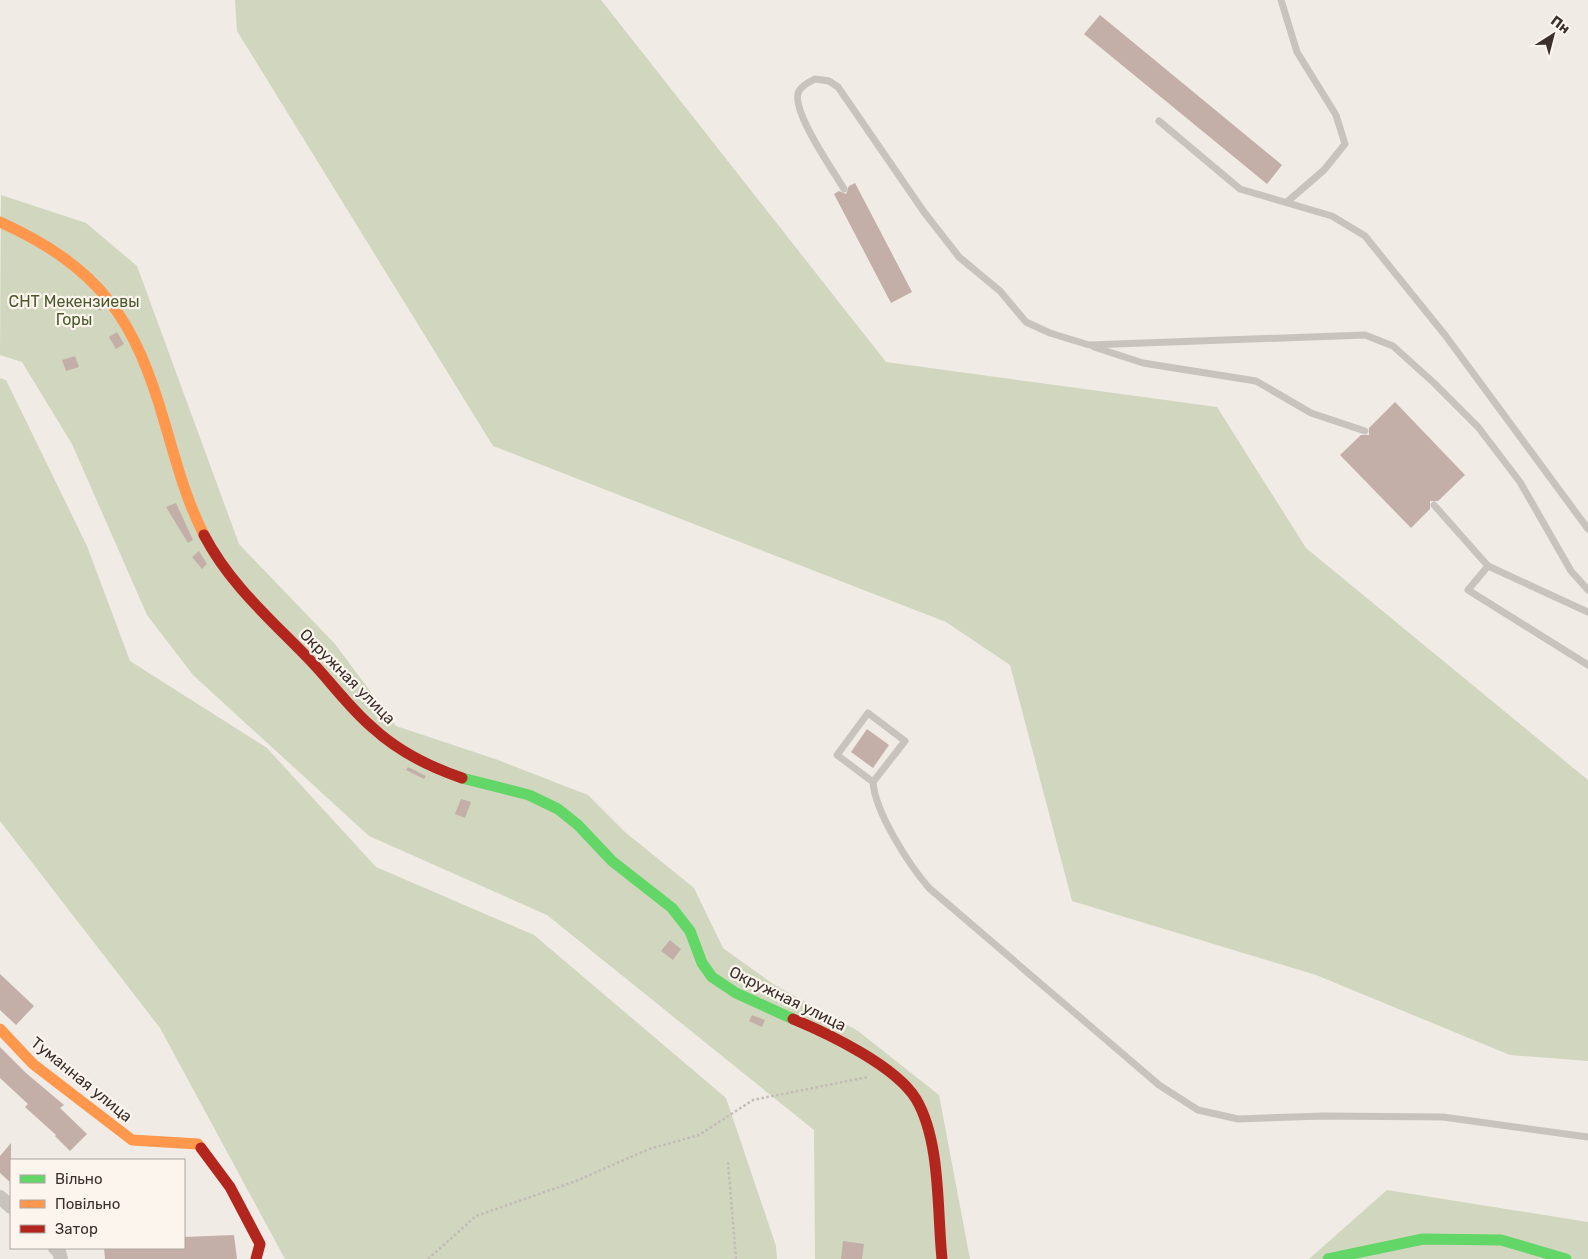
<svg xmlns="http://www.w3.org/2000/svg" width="1588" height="1259" font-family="Rubik,sans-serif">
	<rect width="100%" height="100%" fill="#f0ebe5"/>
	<g fill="#d1d6bf">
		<path d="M235,0H601L886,362L1217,407L1306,548L1588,780V1061L1510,1055L1316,975L1072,901L1010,665L946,622L493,446L237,31Z"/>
		<path d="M1,195L86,223L137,266L239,544L335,644L396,726L498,760L588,795L625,832L694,888L723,948L773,984L858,1031L939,1095L970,1259H815L814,1130L547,915L369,836L193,675L147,615L72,444L22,362L0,355Z"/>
		<path d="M0,378L6,380L87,546L130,661L267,748L376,867L534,935L726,1098L776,1246L777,1259H285L160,1028L0,821Z"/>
		<path d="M1387,1190L1588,1222V1259H1309Z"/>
	</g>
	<g fill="#c3afa7">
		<path d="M1100,15L1282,165L1267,184L1084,34Z"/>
		<path d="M855,183L912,292L891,303L834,194L839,191L846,194L849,186Z"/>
		<path d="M90,295L102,309L100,311L88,297Z"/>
		<path d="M117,332L124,344L116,349L109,337Z"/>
		<path d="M75,356L79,367L66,371L62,360Z"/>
		<path d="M1395,402L1465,475L1438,501H1430V509L1411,528L1340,455L1361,435H1369V428Z"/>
		<path d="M176,503L193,540L188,543L166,507Z"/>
		<path d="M199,551L207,564L202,569L192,557Z"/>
		<path d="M867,729L889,745L873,768L851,752Z"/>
		<path d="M408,767L426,776L424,779L406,770Z"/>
		<path d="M461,799L471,802L465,818L455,814Z"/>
		<path d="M670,940L681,949L673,960L661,951Z"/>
		<path d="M0,974L34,1006L16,1025L0,1010Z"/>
		<path d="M752,1015L765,1020L762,1027L749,1021Z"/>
		<path d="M0,1047L26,1073L64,1105L60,1108L87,1134L70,1151L55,1136L56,1135L25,1107L28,1104L0,1078Z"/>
		<path d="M11,1143V1183L0,1173V1156Z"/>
		<path d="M234,1235L237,1259H105L104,1248H184V1237Z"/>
		<path d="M843,1241L864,1244L862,1259H841Z"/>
	</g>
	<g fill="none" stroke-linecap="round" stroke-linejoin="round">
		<g stroke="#c2bbb6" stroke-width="2.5" stroke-dasharray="2.5 2.5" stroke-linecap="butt">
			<path d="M728,1162L736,1259"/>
			<path d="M428,1259L476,1216L576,1181L649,1149L699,1135L753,1100L868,1077"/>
		</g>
		<g stroke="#c9c3be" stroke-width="7">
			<path d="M1281,0L1297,52L1336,115L1345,144L1324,170L1287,202"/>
			<path d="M1159,121L1240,189L1332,216L1365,236L1445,335L1588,529"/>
			<path d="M844,189C834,172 789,108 799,91C802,85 809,82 815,79L829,81L838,87L924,212L959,257L1000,291L1026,322L1050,333L1089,345L1365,335L1393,346L1434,383L1478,427L1520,482L1571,571L1588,590"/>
			<path d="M1094,347L1143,363L1256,381L1311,413L1365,431"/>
			<path d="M1434,505L1488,566L1588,612"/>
			<path d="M1488,566L1468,590L1588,665"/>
			<path d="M873,782L837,755L868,713L905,741L873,782C875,812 909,865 929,888L1159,1085L1198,1110L1238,1119L1323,1116L1443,1117L1588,1137"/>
		</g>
		<g stroke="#c9c3be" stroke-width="14">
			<path d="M0,1197L11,1207"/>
			<path d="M55,1248L59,1252L61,1259"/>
		</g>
		<g stroke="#63d668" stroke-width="11">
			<path d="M462,778L529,795L558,809L578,825L612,861L672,908L690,931L702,963L712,977L736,993L793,1019"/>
			<path d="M1328,1259L1423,1239L1501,1240L1566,1259"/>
		</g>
		<g stroke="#ff974d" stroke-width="11">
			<path d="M0,222C101,268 135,319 165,424C176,461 186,500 204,535"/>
			<path d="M0,1029L33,1064L132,1140L198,1144L201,1148"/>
		</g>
		<g stroke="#b3261e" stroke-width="11">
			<path d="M204,535C229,583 268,617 306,656C329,679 348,707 373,728C398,751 430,767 462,778"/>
			<path d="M793,1019C829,1034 896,1066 916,1099C941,1141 937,1211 942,1259"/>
			<path d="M201,1148L230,1187L260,1244L256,1259"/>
		</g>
	</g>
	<g text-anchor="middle" stroke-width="4.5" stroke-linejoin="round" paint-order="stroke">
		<g font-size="16" fill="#4a5a2e" stroke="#fbf5ee">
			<text x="74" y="307">СНТ Мекензиевы<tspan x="74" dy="18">Горы</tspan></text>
		</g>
		<g font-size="16" fill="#3b302b" stroke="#fbf5ee">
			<text transform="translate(348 676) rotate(45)" y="6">Окружная улица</text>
			<text transform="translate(788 998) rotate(26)" y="6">Окружная улица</text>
			<text transform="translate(82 1079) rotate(39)" y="6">Туманная улица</text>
		</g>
	</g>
	<rect x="10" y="1159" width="175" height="90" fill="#fbf5ee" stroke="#aea6a0"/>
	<rect x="20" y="1175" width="25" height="8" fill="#63d668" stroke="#aea6a0"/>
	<text x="55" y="1184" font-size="15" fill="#3b302b">Вільно</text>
	<rect x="20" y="1200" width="25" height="8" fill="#ff974d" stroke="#aea6a0"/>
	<text x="55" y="1209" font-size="15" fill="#3b302b">Повільно</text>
	<rect x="20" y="1225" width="25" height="8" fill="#b3261e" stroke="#aea6a0"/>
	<text x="55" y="1234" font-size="15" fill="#3b302b">Затор</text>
	<g transform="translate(1553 35) rotate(36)" stroke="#fbf5ee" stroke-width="4" paint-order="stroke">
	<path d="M0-4L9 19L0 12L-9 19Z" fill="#3b302b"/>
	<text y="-8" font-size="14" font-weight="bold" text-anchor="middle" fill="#3b302b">Пн</text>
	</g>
</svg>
